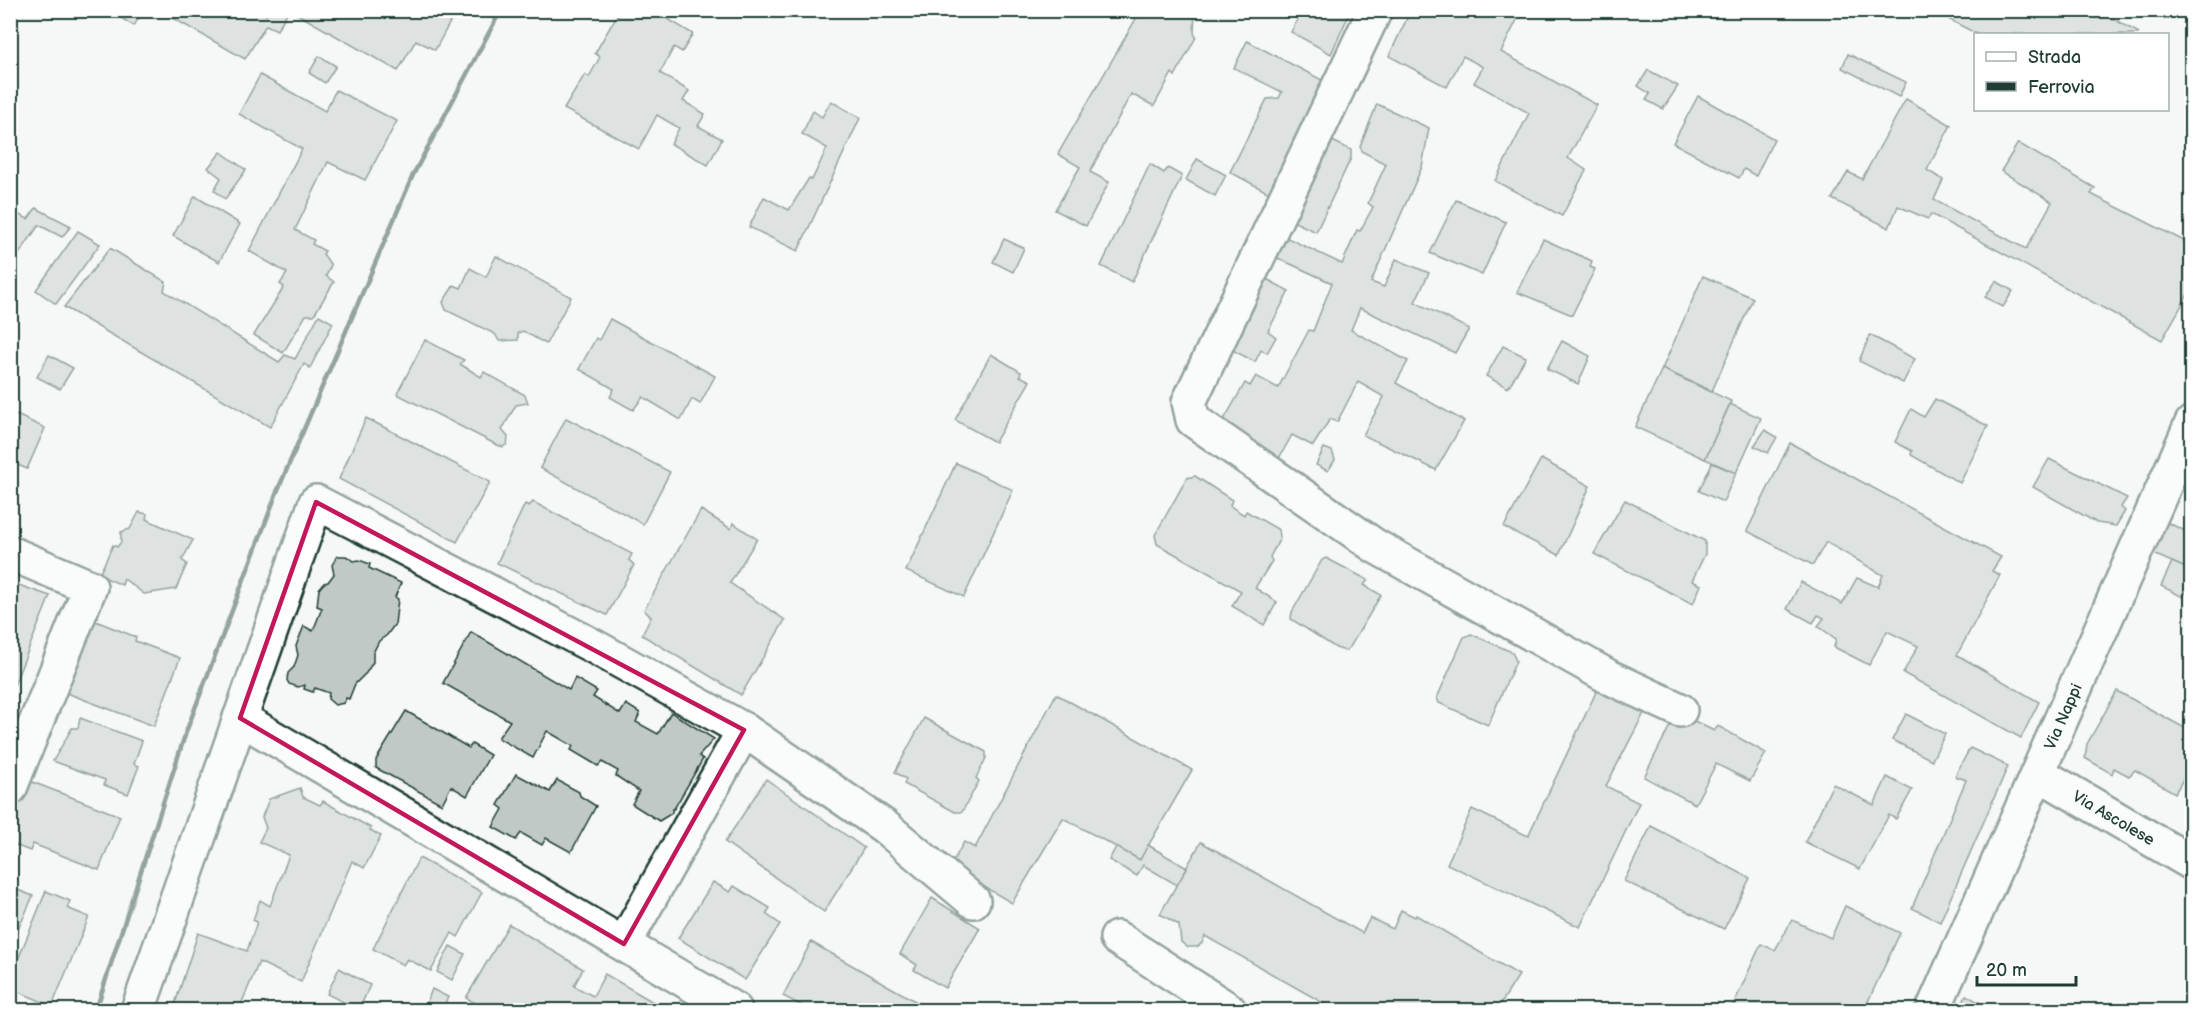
<svg xmlns="http://www.w3.org/2000/svg" width="2202" height="1021" font-family="'Balsamiq Sans',sans-serif">
	<rect width="100%" height="100%" fill="#f6f7f7"/>
	<filter id="ink" filterUnits="userSpaceOnUse"><feTurbulence type="fractalNoise" baseFrequency=".0167" numOctaves="2"/><feDisplacementMap in="SourceGraphic" scale="12" xChannelSelector="R" yChannelSelector="G"/><feConvolveMatrix kernelMatrix="1 2 1 2 8 2 1 2 1" color-interpolation-filters="sRGB"/></filter>
	<g filter="url(#ink)">
		<g fill="#c0c9c6" stroke="#1f3d34" stroke-width="1.5">
			<path d="M108,10H143L134,26Z"/>
			<path d="M175,10H258L266,15L269,10H289L277,30L266,25L245,59L171,17Z"/>
			<path d="M290,10H429L450,22L435,50L416,40L398,71Z"/>
			<path d="M620,10H653L693,34L682,52L674,47L660,73L689,91L683,101L705,114L698,126L722,139L708,165L671,144L679,128L657,115L639,149L564,109L585,74L589,77L600,57L595,53Z"/>
			<path d="M1141,10H1195L1194,33L1196,37L1175,76L1172,73L1154,106L1131,94L1090,172L1109,182L1086,226L1055,210L1080,167L1058,154Z"/>
			<path d="M1283,10H1351L1331,54L1291,32L1298,19Z"/>
			<path d="M1411,10H1522L1501,52L1597,105L1568,158L1586,170L1562,216L1495,181L1529,113L1474,83L1483,67L1463,56L1447,87L1389,56Z"/>
			<path d="M1953,10H2097L2139,33L2138,34H1977L1948,19Z"/>
			<path d="M1247,41L1324,81L1269,193L1230,172L1267,99L1279,98L1282,92L1234,68Z"/>
			<path d="M1848,54L1906,82L1899,97L1842,68Z"/>
			<path d="M319,56L336,66L325,83L309,73Z"/>
			<path d="M1648,70L1678,86L1663,109L1646,100L1650,94L1638,86Z"/>
			<path d="M260,75L325,111L336,90L397,121L365,180L328,162L295,230L314,240L312,244L325,251L323,254L331,265L326,276L334,282L314,315H306L283,353L254,335L284,287L280,284L287,273L249,251L302,149L239,114Z"/>
			<path d="M1698,96L1774,139L1756,176L1744,169L1739,178L1673,143Z"/>
			<path d="M1906,99L1951,125L1927,170L1943,180L1934,200L2026,249L2052,202L2001,171L2018,143L2095,188L2091,194L2192,245V287L2162,340L1931,214L1928,219L1898,206L1889,228L1832,199L1848,172L1862,179Z"/>
			<path d="M831,101L860,118L798,251L749,227L764,197L789,210L809,178L812,180L827,148L802,134L813,111L822,117Z"/>
			<path d="M1377,104L1429,128L1422,167L1371,282L1384,287L1396,259L1429,273L1415,302L1469,329L1455,353L1360,308L1351,330L1408,361L1396,383L1464,421L1436,470L1363,435L1384,397L1358,382L1337,422L1330,419L1313,446L1292,435L1278,460L1221,425L1245,383L1250,386L1256,376L1278,388L1309,330L1313,331L1332,283L1269,254L1277,233L1342,264L1357,230L1360,231L1373,207L1368,203L1386,164L1363,152L1360,147Z"/>
			<path d="M1324,137L1351,150V158L1316,232L1284,217Z"/>
			<path d="M221,152L246,170L225,199L214,190L221,178L208,168Z"/>
			<path d="M1197,159L1226,175L1215,196L1186,180Z"/>
			<path d="M1150,164L1164,173L1168,168L1182,176L1132,282L1101,266Z"/>
			<path d="M195,196L240,224L219,262L173,236Z"/>
			<path d="M1456,200L1506,222L1482,275L1430,253Z"/>
			<path d="M36,208L71,226L62,237L39,225L10,267V229L20,215L28,219Z"/>
			<path d="M78,231L100,244L56,304L36,290Z"/>
			<path d="M1004,239L1024,248L1013,272L993,262Z"/>
			<path d="M1543,239L1592,261L1590,267L1595,269L1572,315L1517,292Z"/>
			<path d="M110,248L166,282L164,291L279,362L285,355L295,359L319,315L333,323L310,368L304,364L270,427L64,307Z"/>
			<path d="M496,256L571,297L546,344L523,331L518,333V340L499,341L495,334L446,310L443,302L454,285L461,288L470,268L486,277Z"/>
			<path d="M1261,276L1289,291L1268,331L1276,337L1267,353L1261,350L1255,362L1225,346Z"/>
			<path d="M1703,276L1753,298L1712,391L1662,369Z"/>
			<path d="M1996,281L2013,291L2003,307L1985,297Z"/>
			<path d="M610,319L715,376L700,404L692,399L681,420L643,397L633,410L610,397L614,389L579,369L596,338L599,340Z"/>
			<path d="M1870,335L1915,359L1903,383L1859,361Z"/>
			<path d="M425,340L464,360L460,364L481,377L484,372L525,395L528,403L516,405L502,430L508,437L507,444L503,447L497,445L397,394Z"/>
			<path d="M1562,341L1590,356L1578,384L1547,369Z"/>
			<path d="M1503,346L1526,357L1508,388L1486,376Z"/>
			<path d="M991,354L1021,372L1020,376L1030,381L995,442L955,420Z"/>
			<path d="M49,355L73,368L60,389L37,377Z"/>
			<path d="M1662,369L1731,401L1705,459L1635,427Z"/>
			<path d="M1935,399L1988,426L1960,483L1911,455L1912,451L1895,442L1911,409L1924,417Z"/>
			<path d="M1730,404L1761,418L1736,473L1705,459Z"/>
			<path d="M10,412L45,428L27,469L18,465L10,479Z"/>
			<path d="M366,418L490,482L457,542L339,479Z"/>
			<path d="M566,418L670,472L643,524L540,468Z"/>
			<path d="M1765,430L1777,437L1768,453L1754,446Z"/>
			<path d="M1790,443L2001,557L1992,571L2000,575L1957,655L2039,702L2021,738L1903,673L1918,646L1887,631L1869,665L1834,647L1836,639L1818,626L1824,618L1818,615L1813,623L1787,609L1801,582L1842,604L1857,578L1878,587L1883,575L1826,542L1813,565L1747,531Z"/>
			<path d="M1324,448L1332,451L1335,460L1328,471L1316,465Z"/>
			<path d="M1541,459L1590,486L1559,555L1504,527Z"/>
			<path d="M2049,459L2127,498L2121,507L2125,511L2116,526L2097,523L2033,487Z"/>
			<path d="M956,463L1013,490L964,597L906,571Z"/>
			<path d="M1712,463L1736,473L1723,502L1699,491Z"/>
			<path d="M1195,476L1232,500L1230,506L1244,515L1246,511L1279,530L1280,538L1270,557L1272,561L1255,588L1277,602L1264,625L1232,606L1241,591L1157,544L1155,535L1187,478Z"/>
			<path d="M1625,500L1705,541V554L1692,581L1701,585L1693,604L1594,554Z"/>
			<path d="M533,502L632,554L629,560L634,565L607,615L497,563L525,504L529,506Z"/>
			<path d="M701,510L731,529L733,523L757,539L730,583L785,620L741,695L642,635L651,617L644,610Z"/>
			<path d="M139,512L147,514L146,519L193,540L182,560L187,564L176,589L144,594L124,579L122,585L99,575L113,545L117,547L121,542V532L130,529Z"/>
			<path d="M2164,521L2192,534V571L2149,552Z"/>
			<path d="M337,556H346L354,561L359,560L370,564L369,568L401,583L395,597L398,599L395,624L387,635L379,641L373,653V662L366,673L355,684L349,699L346,698L344,703L335,705L328,699L329,693L315,688L313,692L304,689L305,685L298,687L289,684L287,680L288,673L294,667L298,655L296,646L304,626L313,631L322,608L317,606L319,589L324,583L328,582L334,574L332,565Z"/>
			<path d="M1326,558L1368,580L1364,585L1381,595L1350,647L1345,651L1336,648L1291,619L1292,612L1322,560Z"/>
			<path d="M2172,562L2192,571V581L2183,597L2161,586Z"/>
			<path d="M10,582L50,596L10,695Z"/>
			<path d="M93,620L136,637L135,641L180,658L154,726L64,692Z"/>
			<path d="M471,632L569,690L575,678L597,691L593,697L620,714L626,704L640,713L636,722L658,734L671,712L714,739L699,756L703,759L674,809H672V813L659,821L632,804L639,791L616,776L618,771L602,762L598,766L571,750L573,746L547,731L533,758L498,738L510,721L443,683Z"/>
			<path d="M1471,634L1512,652L1516,661L1488,725L1439,703L1437,698L1464,637Z"/>
			<path d="M1598,688L1644,713L1606,786L1639,803L1580,927L1447,864L1472,809L1528,836Z"/>
			<path d="M2117,691L2192,732V764L2175,793L2135,770L2129,776L2114,768L2112,774L2085,758L2087,744Z"/>
			<path d="M1056,694L1192,770L1140,860L1063,818L1012,903L950,867L964,842L975,848Z"/>
			<path d="M406,711L469,748L472,744L490,755L467,796L451,786L442,804L376,768V760Z"/>
			<path d="M1677,712L1714,731L1718,726L1766,753L1750,781L1716,764L1695,804L1644,777Z"/>
			<path d="M1906,714L1945,734L1932,760L1892,740Z"/>
			<path d="M80,718L142,741L134,764L139,766L128,794L104,785L105,780L53,761L72,728H78Z"/>
			<path d="M924,718L986,752V758L976,778L979,781L962,812H955L904,784L906,779L895,772Z"/>
			<path d="M1970,748L2008,766L1940,922L1912,908L1966,780L1955,776Z"/>
			<path d="M516,774L550,792L557,780L579,792L580,796L596,806L571,852L546,838L542,845L521,833L516,840L493,827L503,809L498,805Z"/>
			<path d="M1887,777L1912,790L1896,819L1889,815L1860,869L1805,842L1833,784L1874,805Z"/>
			<path d="M766,779L864,848L824,912L725,842Z"/>
			<path d="M27,780L120,816L99,870L33,844L30,851L10,843V821Z"/>
			<path d="M300,788L303,797L320,805L323,801L371,828L370,830L381,836L364,868L352,861L301,982L259,962L240,1007L247,1010H173L198,933L247,951L257,922L253,920L260,900L270,906L289,855L259,842L266,828L262,817L269,799Z"/>
			<path d="M1651,826L1750,878L1724,929L1624,881Z"/>
			<path d="M1201,842L1362,933L1370,918L1393,929L1401,910L1415,917L1416,915L1519,975L1497,1010H1321L1325,1004L1205,936L1202,943L1197,947H1187L1181,942L1179,925L1160,914Z"/>
			<path d="M1148,845L1187,868L1177,885L1143,865L1137,876L1109,860L1116,847L1140,860Z"/>
			<path d="M419,858L482,892L458,937L452,933L431,971L407,959L403,965L373,949Z"/>
			<path d="M713,882L730,892L734,886L770,908L766,914L780,924L745,980L678,938Z"/>
			<path d="M10,887L33,896L10,948Z"/>
			<path d="M46,891L70,901L67,908L89,917L52,1006L10,988V954L19,957Z"/>
			<path d="M932,898L980,928L945,988L914,970L917,965L900,954Z"/>
			<path d="M1845,906L1900,933L1864,1010H1731L1761,944L1775,950L1792,920L1831,938Z"/>
			<path d="M509,924L583,969L574,986L593,996L605,974L667,1010H488L466,998Z"/>
			<path d="M811,942L931,1010H810L783,996Z"/>
			<path d="M450,946L465,954L452,980L437,972Z"/>
			<path d="M339,968L370,985L359,1010L327,994Z"/>
			<path d="M432,989L448,997L442,1010H424Z"/>
			<path d="M1966,995L1986,1006L1984,1010H1959Z"/>
		</g>
		<g fill="none" stroke-linecap="round" stroke-linejoin="round">
			<g stroke="#1f3d34" stroke-width="38">
				<g id="street">
					<path d="M1375,10L1189,402L1193,420L1375,546L1609,677L1680,710"/>
					<path d="M10,553L90,587L10,788"/>
					<path d="M240,718L735,1010"/>
					<path id="s1" d="M2038,773L2192,863"/>
					<path d="M1117,938L1229,1010"/>
					<path d="M624,944L744,730"/>
					<path d="M138,1010L316,502L595,647L744,730L885,827L973,901"/>
					<path id="s2" d="M1933,1010L2192,423"/>
				</g>
			</g>
			<use href="#street" stroke="#fff" stroke-width="33"/>
			<path stroke="#1f3d34" stroke-width="4.5" d="M96,1010L186,732L277,492L413,175L501,10"/>
		</g>
	</g>
	<path d="M0 0H2202V1021H0ZM316,502L744,730L624,944L240,718Z" fill="#f6f7f7" fill-opacity=".55" fill-rule="evenodd"/>
	<path fill="none" stroke="#c2185b" stroke-width="4.5" stroke-linejoin="round" d="M316,502L744,730L624,944L240,718Z"/>
	<g text-anchor="middle" stroke-width="6" stroke-linejoin="round" paint-order="stroke">
		<g font-size="16" fill="#1f3d34" stroke="#fff">
			<text dy="6" stroke="none"><textPath href="#s2" startOffset="321">Via Nappi</textPath></text>
			<text dy="6" stroke="none"><textPath href="#s1" startOffset="88">Via Ascolese</textPath></text>
		</g>
	</g>
	<rect width="2202" height="1021" fill="none" stroke="#fff" stroke-width="36"/>
	<rect x="18" y="18" width="2166" height="985" fill="none" stroke="#1f3d34" stroke-width="2" filter="url(#ink)"/>
	<rect x="1974" y="33" width="195" height="78" fill="#ffffff" stroke="#a5b1ae" stroke-width="1.5"/>
	<rect x="1986" y="52" width="30" height="9" fill="#ffffff" stroke="#a5b1ae" stroke-width="1.5"/>
	<text x="2028" y="63" font-size="18" fill="#1f3d34">Strada</text>
	<rect x="1986" y="82" width="30" height="9" fill="#1f3d34" stroke="#a5b1ae" stroke-width="1.5"/>
	<text x="2028" y="93" font-size="18" fill="#1f3d34">Ferrovia</text>
	<path d="M1977 976v9h99v-9" fill="none" stroke="#1f3d34" stroke-width="3"/>
	<text x="1986" y="976" font-size="18" fill="#1f3d34" stroke="#ffffff" stroke-width="4.5" paint-order="stroke">20 m</text>
</svg>
